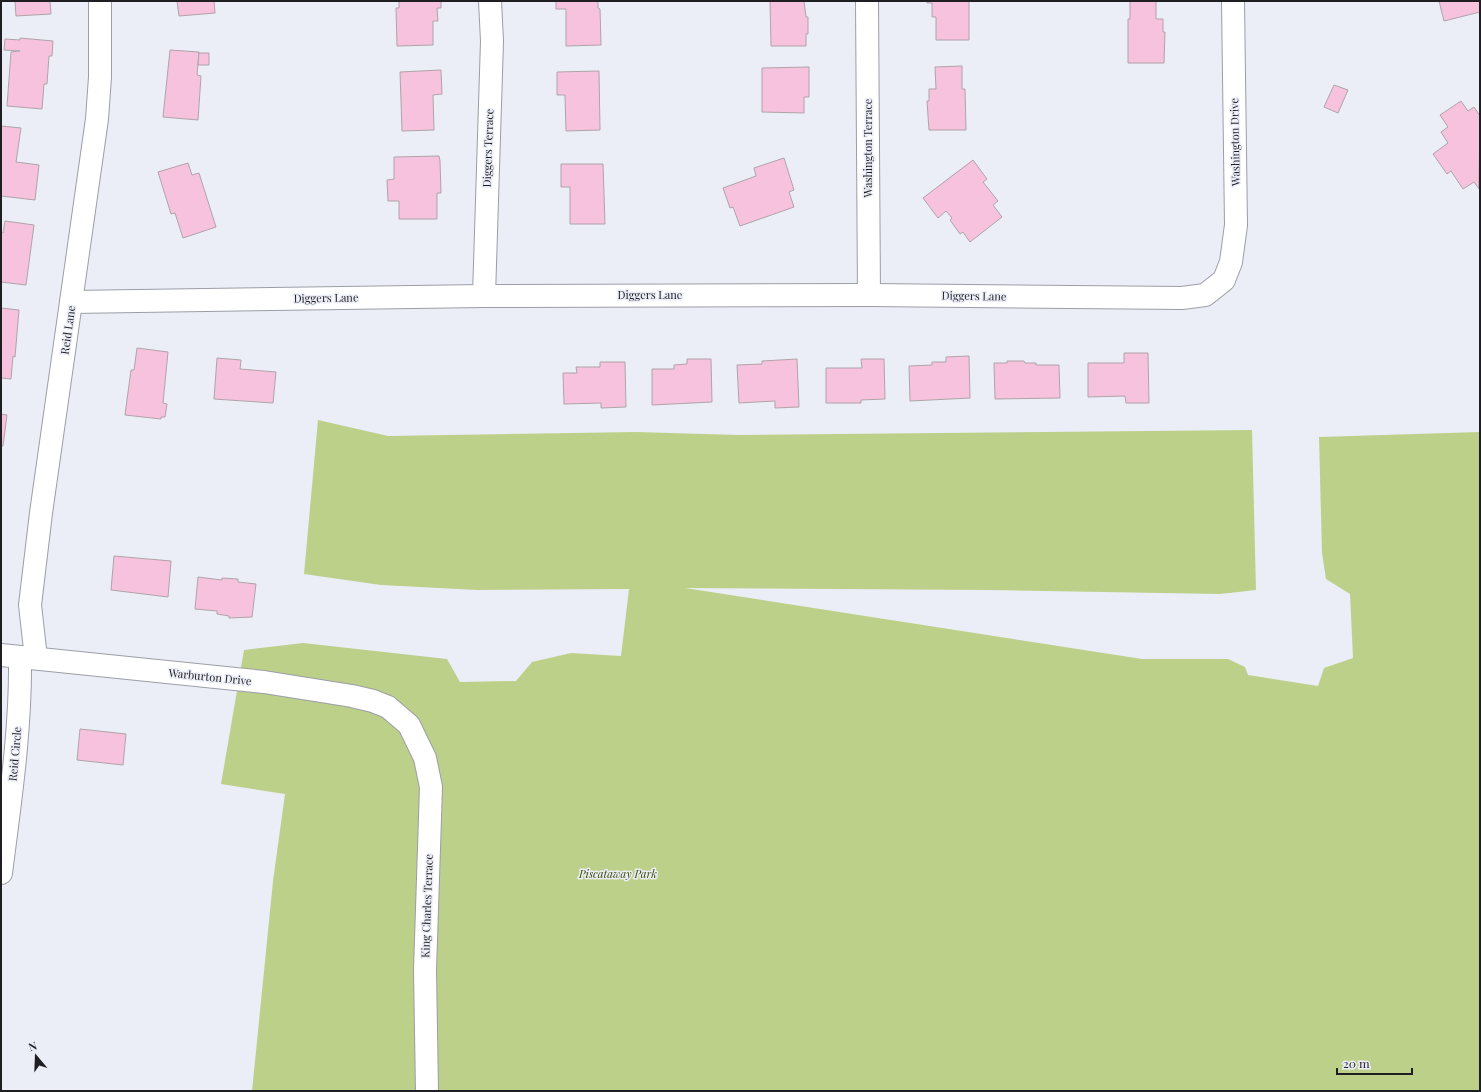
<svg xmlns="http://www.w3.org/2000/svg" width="1481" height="1092" font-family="'Playfair Display',serif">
	<rect width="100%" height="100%" fill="#ebedf7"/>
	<path fill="#bdd089" d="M318,420L388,436L636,432L738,435L1252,430L1256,590L1220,594L988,590L685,588L1142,659H1228L1245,667L1248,675L1318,686L1324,668L1353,658L1350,594L1326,579L1322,553L1319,437L1480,432V1091H252L273,881L285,794L221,784L244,650L303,643L447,659L460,682L516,681L532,662L571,653L621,656L629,589L477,590L381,585L304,574Z"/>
	<g fill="#f7c2dd" stroke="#afa4a9">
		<path d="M15,1H50L51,14L16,16Z"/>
		<path d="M177,1H214L215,13L179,16Z"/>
		<path d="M399,1H441V8H437L438,21H433V45L397,46L396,8H399Z"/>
		<path d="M556,1H598V8L600,9L601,45L566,46V9H556Z"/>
		<path d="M770,1H804L806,17H808V34H806V46H771Z"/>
		<path d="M927,1H969V40H936V17H932V3H927Z"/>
		<path d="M1130,1H1156V19H1163V32H1165L1164,63H1128V19H1130Z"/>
		<path d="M1439,1H1480V12L1444,21Z"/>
		<path d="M20,38L53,41L52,56H49L47,84H44L42,109L7,106L11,52L20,51L4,50L5,39L20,40Z"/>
		<path d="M170,50L199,52L197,75L201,76L198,120L163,117Z"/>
		<path d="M199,53H209V65H198Z"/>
		<path d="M962,66V89H965L966,130H929L927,101H929V89H936L935,67Z"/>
		<path d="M809,67V97H804V113L762,112V68Z"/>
		<path d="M441,70L442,94L433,95L434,130L402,131L400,72Z"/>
		<path d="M599,71L600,130L566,131L565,95H557V72Z"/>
		<path d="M1334,85L1348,90L1338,113L1324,107Z"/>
		<path d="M1461,101L1468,111L1474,107L1480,116L1479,189L1474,182L1463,189L1451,171L1447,174L1433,154L1448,143L1441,132L1448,127L1440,115Z"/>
		<path d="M1,126L21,128L16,162L39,165L35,200L1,196Z"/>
		<path d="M439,156L440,161L441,193H437V219H399V201H388L387,180L394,179V157Z"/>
		<path d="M784,158L794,190L789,192L794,207L740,226L733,207L730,208L723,188L756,176L754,168Z"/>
		<path d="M973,160L987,179L983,182L998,201L993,205L1002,217L970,242L963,232L960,234L950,220L952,218L946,211L938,218L923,198Z"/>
		<path d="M188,163L192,175L199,173L216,227L183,238L175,213L171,214L158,172Z"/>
		<path d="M561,164H603L605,224H570V187H561Z"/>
		<path d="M5,221L34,225L26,285L1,282V232L3,233Z"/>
		<path d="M1,308L19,310L15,357L13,356L11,379L1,378Z"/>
		<path d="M137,348L168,352L163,403L167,404L165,417H161V419L125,415L131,370H134Z"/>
		<path d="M1124,353H1148L1149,403H1126L1125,396L1088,397V363H1124Z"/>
		<path d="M969,356L970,398L910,401L909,366L932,365V362H946V357Z"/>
		<path d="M217,358L241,360L240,369L276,372L273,403L214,399Z"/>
		<path d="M687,359H711L712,402L652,405V369H674V365L687,364Z"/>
		<path d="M797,359L799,407L775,408V401L739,403L737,365L762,364V361Z"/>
		<path d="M861,359H884L885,399L861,400V403H826V368H862Z"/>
		<path d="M1007,361H1024L1025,363H1036V365H1059L1060,398L995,399L994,363H1007Z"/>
		<path d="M600,362H625L626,407L601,408V403L564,404L563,373H577L576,367H600Z"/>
		<path d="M1,414L7,415L3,446H1Z"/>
		<path d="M114,556L171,561L168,597L111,590Z"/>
		<path d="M198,577L222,580V578L238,579V582L256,584L252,617L229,618V616L217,614V611L195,609Z"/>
		<path d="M80,729L126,734L123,765L77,760Z"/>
	</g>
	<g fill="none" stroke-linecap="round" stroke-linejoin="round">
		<g stroke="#9c9ea7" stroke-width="24">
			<g id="minor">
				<path d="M867,1L869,295"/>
				<path d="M484,296L492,41L490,1"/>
				<path d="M71,302L484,296L869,295L1182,298L1205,295L1224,280L1231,262L1236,225L1233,1"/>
				<path d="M1,655L264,682L352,696L373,701L388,707L409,725L425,758L431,787L425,970L427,1091"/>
				<path d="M36,658L30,605L41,513L97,119L100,77V1"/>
				<path d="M1,873C10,802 21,730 20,657"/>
			</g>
		</g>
		<use href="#minor" stroke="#fff" stroke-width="22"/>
	</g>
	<g text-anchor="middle" stroke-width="3" stroke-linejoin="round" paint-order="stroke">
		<g font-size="11" fill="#1f1f23" stroke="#ebedf7">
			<text transform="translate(1235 142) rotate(-91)" y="4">Washington Drive</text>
			<text transform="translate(488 148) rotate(-88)" y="4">Diggers Terrace</text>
			<text transform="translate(868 148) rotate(-90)" y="4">Washington Terrace</text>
			<text x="650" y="299">Diggers Lane</text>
			<text transform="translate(974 296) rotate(1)" y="4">Diggers Lane</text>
			<text transform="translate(326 298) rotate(-1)" y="4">Diggers Lane</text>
			<text transform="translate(68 330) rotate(-82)" y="4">Reid Lane</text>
			<text transform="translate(210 677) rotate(6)" y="4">Warburton Drive</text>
			<text transform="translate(15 754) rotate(-85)" y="4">Reid Circle</text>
			<text transform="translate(427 906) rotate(-88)" y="4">King Charles Terrace</text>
		</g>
		<g font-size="11" font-style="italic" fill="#3b4803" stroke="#ebedf7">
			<text x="618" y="878">Piscataway Park</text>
		</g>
	</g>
	<rect width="1481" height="1092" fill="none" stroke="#1f1f23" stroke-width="4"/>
	<g transform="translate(36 1056) rotate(341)" stroke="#ebedf7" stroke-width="3" paint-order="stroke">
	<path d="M0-3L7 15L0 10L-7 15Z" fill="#1f1f23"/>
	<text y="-6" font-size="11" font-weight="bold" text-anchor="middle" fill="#1f1f23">N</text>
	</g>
	<path d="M1337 1068v6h75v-6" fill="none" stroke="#1f1f23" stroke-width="2"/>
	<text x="1343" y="1068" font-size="12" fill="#1f1f23" stroke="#ebedf7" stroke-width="3" paint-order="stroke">20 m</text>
</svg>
